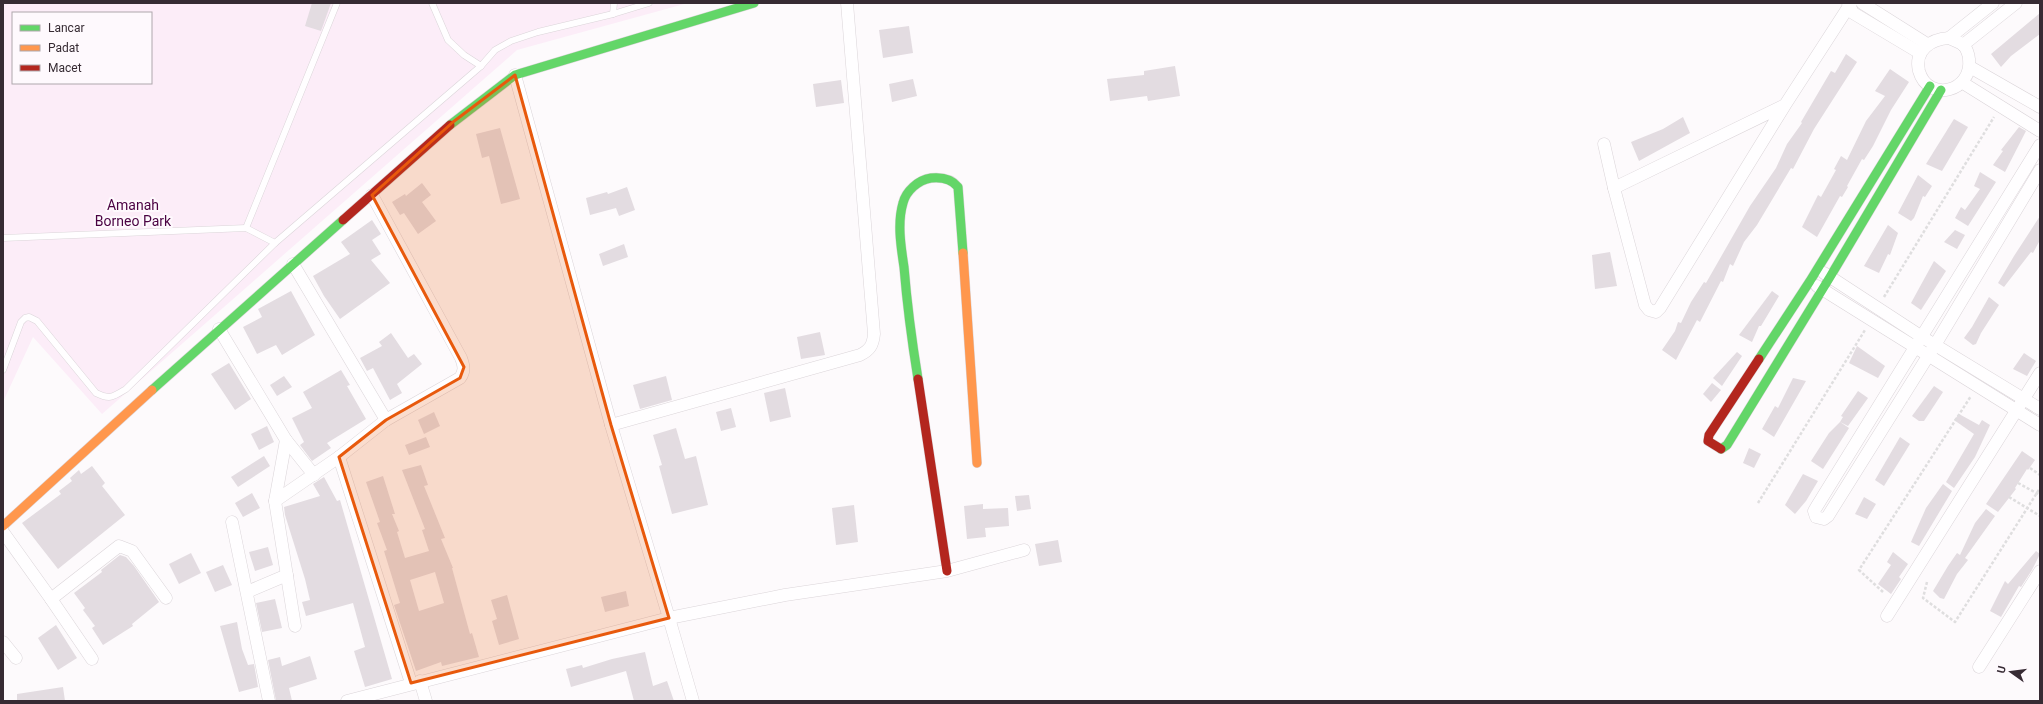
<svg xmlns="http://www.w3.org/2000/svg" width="2043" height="704" font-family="Roboto,sans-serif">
	<rect width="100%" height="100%" fill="#fdfafc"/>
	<path fill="#fcedf8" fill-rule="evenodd" d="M3,3H688L517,50L102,414L33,337L3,402ZM13,13H151V83H13Z"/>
	<g fill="#e3dce1" fill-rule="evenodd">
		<path d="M312,3H331L321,31L305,26Z"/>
		<path d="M2040,13V34L2011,56L2001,67L1991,54Z"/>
		<path d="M909,26L913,53L883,58L879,30Z"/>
		<path d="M1846,54L1857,62L1814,129L1793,169L1791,168L1757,225L1744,242L1733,266L1730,264L1723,282L1721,281L1700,322L1697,320L1676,360L1662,350L1675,331L1678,322L1681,323L1691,302L1704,282L1706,283L1750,206L1776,168L1787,144L1802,123L1801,122L1831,71L1835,73Z"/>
		<path d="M1175,66L1180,96L1148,101L1147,96L1110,101L1107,79L1144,75V71Z"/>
		<path d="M1890,69L1909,82L1891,110L1873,146L1864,160L1862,159L1847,186L1848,187L1842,197L1840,196L1817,237L1802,227L1818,195L1821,197L1836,170L1834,169L1841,156L1847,160L1866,121L1885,96L1875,91Z"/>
		<path d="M913,79L917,96L892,102L889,84Z"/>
		<path d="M841,80L844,103L816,107L813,84Z"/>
		<path d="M1683,117L1690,133L1639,161L1631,142L1663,129Z"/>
		<path d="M1954,119L1968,127L1942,171L1926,164Z"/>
		<path d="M2019,127L2026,131L2005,172L1993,165L2003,151L2001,150Z"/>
		<path d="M500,128L520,199L501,204L489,156L482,158L476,134Z"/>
		<path d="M1980,172L1996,182L1968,226L1955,218L1961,207L1965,210L1980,189L1974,186Z"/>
		<path d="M1918,175L1932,186L1925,197L1923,196L1914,218L1911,221L1898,213Z"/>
		<path d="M422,183L431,195L422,202L436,221L418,234L404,213L400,215L392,202L405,194L406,196Z"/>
		<path d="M627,187L635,210L619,216L616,208L590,215L586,198L607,192L608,194Z"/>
		<path d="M2040,216V240L2033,253L2031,252L2004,287L1998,283L2014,256Z"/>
		<path d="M372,220L381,234L372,240L381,254L371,260L390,283L340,319L324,296L313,276L350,254L341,242Z"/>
		<path d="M1888,225L1898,233L1890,255L1888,254L1879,273L1864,266Z"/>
		<path d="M1955,230L1965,235L1957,249L1944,242Z"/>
		<path d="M624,244L628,257L603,266L599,254Z"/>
		<path d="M1610,252L1617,286L1595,289L1592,255Z"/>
		<path d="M1934,261L1946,271L1921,310L1911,303Z"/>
		<path d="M291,291L315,335L282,355L276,345L257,354L243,327L262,317L258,309Z"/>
		<path d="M1772,291L1779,296L1761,326H1759L1752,342L1739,335Z"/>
		<path d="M1989,297L1999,305L1981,333L1976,344L1973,345L1964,338L1972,327Z"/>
		<path d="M820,332L825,355L801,359L797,337Z"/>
		<path d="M391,333L408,358L414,354L422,364L397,384L402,393L390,400L373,368L367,371L360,358L382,346L379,342Z"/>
		<path d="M1857,346L1885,366L1878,378L1849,363Z"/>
		<path d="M1737,352L1742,356L1722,386L1713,378Z"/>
		<path d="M2024,353L2036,361L2027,376L2013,369Z"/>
		<path d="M229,363L251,399L235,410L211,374Z"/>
		<path d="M341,370L350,385L347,386L366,419L327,443L331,448L312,461L300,445L304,442L292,418L312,408L303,392Z"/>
		<path d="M284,376L292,387L277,396L270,385Z"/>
		<path d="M666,376L672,400L640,409L633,385Z"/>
		<path d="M1793,378L1806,381L1774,437L1762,429L1775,406L1778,408Z"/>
		<path d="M1712,383L1721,390L1711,402L1703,394Z"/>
		<path d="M1934,386L1943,392L1924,421H1919L1912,416Z"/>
		<path d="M785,388L791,417L770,422L764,393Z"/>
		<path d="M1858,391L1868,398L1848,426L1840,422L1849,428L1823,469L1811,461L1829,433L1840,422L1843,417L1841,416Z"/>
		<path d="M731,408L736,427L721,431L716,412Z"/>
		<path d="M434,412L440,426L424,434L418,420Z"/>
		<path d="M1959,414L1979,425L1982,420L1990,425L1975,457L1954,488L1946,482L1974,434L1954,420Z"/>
		<path d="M267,426L274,442L259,450L251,434Z"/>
		<path d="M676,428L685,459L696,456L708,505L672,514L659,466L662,465L653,435Z"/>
		<path d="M426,437L430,447L409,455L405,445Z"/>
		<path d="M1900,437L1910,444L1884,486L1875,480Z"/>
		<path d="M1749,448L1761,454L1754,468L1743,463Z"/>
		<path d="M2022,451L2035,460L2028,470L2027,469L2015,488L2016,489L1998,512L1986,504Z"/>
		<path d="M264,456L270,466L238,487L231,477Z"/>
		<path d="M421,465L428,485L424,486L445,538L441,539L453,568H452L470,634L472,633L479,657L442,666L441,662L416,671L394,605L400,603L384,551L387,550L377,523L380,522L366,482L383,476L395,514H392L399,531L397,532L405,558L429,551L422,530L425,529L402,470ZM435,572L444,603L419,611L410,580Z"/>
		<path d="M92,466L105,483L102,486L125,515L58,569L22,523L61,494L59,491L72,481L70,478L79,470L81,474Z"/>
		<path d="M1803,474L1818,481L1806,501L1795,514L1785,505Z"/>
		<path d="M324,477L337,501L340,500L392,679L365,687L354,651L365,647L353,603L306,616L302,602L310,600L305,579L285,515L284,507L320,496L313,484Z"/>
		<path d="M1943,484L1952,491L1919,546L1911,542L1926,508Z"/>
		<path d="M252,493L260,508L243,517L235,503Z"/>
		<path d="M1029,495L1031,509L1017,511L1015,496Z"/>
		<path d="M1864,497L1876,504L1867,519L1855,514Z"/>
		<path d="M983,504V509L1008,508L1009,526L985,528L986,537L967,539L964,506Z"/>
		<path d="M854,505L858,542L836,545L832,508Z"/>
		<path d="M1986,509L1995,516L1965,558L1968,560L1957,574L1944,599L1940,598L1933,591L1948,566L1957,553L1960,555L1975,523Z"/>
		<path d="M1058,540L1062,562L1039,566L1035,544Z"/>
		<path d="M268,547L273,565L255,571L249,552Z"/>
		<path d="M2036,551L2040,554L2032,570L2021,587L2019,586L2001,617L1990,611L2005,581L2008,584Z"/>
		<path d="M1893,552L1908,564L1899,577L1901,579L1891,594L1878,584L1891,565L1887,562Z"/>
		<path d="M191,553L201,573L179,584L169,564Z"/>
		<path d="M120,555L126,557L134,566L159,602L132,624L133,626L103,645L92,628L95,626L83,610L85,608L74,593L102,572L101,570Z"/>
		<path d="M223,565L232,585L215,592L206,572Z"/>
		<path d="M626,591L629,606L605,612L601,597Z"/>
		<path d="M507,595L519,639L499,645L492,621L497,619L491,600Z"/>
		<path d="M275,599L282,628L262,632L256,603Z"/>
		<path d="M237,622L242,649L248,665L254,664L258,687L239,692L220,626Z"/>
		<path d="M56,625L77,658L58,670L38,638Z"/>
		<path d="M645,652L653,686L667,681L674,701H634L626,671L571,687L566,669L582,665L583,668L612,659Z"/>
		<path d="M310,656L317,679L289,688L292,701H276L268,660L280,657L282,666Z"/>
		<path d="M63,687L65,701H17V694Z"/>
	</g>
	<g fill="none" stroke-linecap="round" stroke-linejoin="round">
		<g stroke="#dbd5d9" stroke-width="7">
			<g id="lane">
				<path d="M432,3L448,40L464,55L481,66"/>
				<path d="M613,14L614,3"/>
				<path d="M246,228L337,3"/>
				<path d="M3,238L246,228L275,243L481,66L495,50L511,41L538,32L613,14L649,3"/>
				<path d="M3,370L21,322L25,318L29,317L37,321L96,393C110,400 113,397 126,389L275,243"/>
			</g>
		</g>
		<g stroke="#dbd5d9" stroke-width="13">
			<g id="street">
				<path d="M1848,3L1853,13L1920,53"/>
				<path d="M1862,3L1927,44"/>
				<path d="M1949,38C1953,40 1960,42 1963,45C1966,47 1969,55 1969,59C1973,92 1928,103 1919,71C1914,50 1931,39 1949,38Z"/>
				<path d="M1949,38L1993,3"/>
				<path d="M1963,45L2016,3"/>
				<path d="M1970,67L2040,107"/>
				<path d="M515,75L611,425L669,618L693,701"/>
				<path d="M1963,83L2040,131"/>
				<path d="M1785,105L1614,188L1645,305L1649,310L1656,312L1660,308L1785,105L1851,3"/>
				<path d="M1604,144L1614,188"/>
				<path d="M2040,145L1817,506L1814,511L1816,517L1824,519L1828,516L1935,345L2040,170"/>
				<path d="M293,264L386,420"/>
				<path d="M1824,273L1922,337L2040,409"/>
				<path d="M1817,286L2040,425"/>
				<path d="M219,329L286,440L314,475"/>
				<path d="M611,425L860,355C870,350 873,345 874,334L847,3"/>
				<path d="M286,440L275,501L295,626"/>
				<path d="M339,457L411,683"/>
				<path d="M275,501L339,457L386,420L460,378C465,371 464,366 461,358L372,195"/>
				<path d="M232,522L269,701"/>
				<path d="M3,532L51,599L119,546L132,551L166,598"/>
				<path d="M247,592L287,575"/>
				<path d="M51,599L92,659"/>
				<path d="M1887,616L2040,373"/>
				<path d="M3,642L16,658"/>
				<path d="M1979,667L2040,571"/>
				<path d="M420,681L426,701"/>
				<path d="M347,701L669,618L785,595L947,571L1024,550"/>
			</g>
		</g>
		<g stroke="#dbd5d9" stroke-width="10">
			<g id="fast">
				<path d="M450,125L515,75L754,3"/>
				<path d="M1759,359L1810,281L1930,86"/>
				<path d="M918,379C912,342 907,304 904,267C901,247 897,223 903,203C906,191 918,180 931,178C941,177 951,178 958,187L963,253"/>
				<path d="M152,390L343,220"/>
				<path d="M1721,449L1727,445L1830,277L1941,90"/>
			</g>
		</g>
		<g stroke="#dbd5d9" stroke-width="10">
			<g id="slow">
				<path d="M963,253L977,463"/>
				<path d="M3,526L152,390"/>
			</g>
		</g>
		<g stroke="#dbd5d9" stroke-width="10">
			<g id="jam">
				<path d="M343,220L450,125"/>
				<path d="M918,379L947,571"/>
				<path d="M1721,449L1708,441L1709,435L1759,359"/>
			</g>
		</g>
		<g stroke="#dfdedf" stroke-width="2.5" stroke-dasharray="3 2" stroke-linecap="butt">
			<path d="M1884,297L1994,117"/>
			<path d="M2030,468L2040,475"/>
			<path d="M2018,483L2040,495"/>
			<path d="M2009,497L2040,516"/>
			<path d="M1758,503L1865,330"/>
			<path d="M1927,582L1923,598L1955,622L2040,488"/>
			<path d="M1883,592L1859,570L1971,396"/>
		</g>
		<use href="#lane" stroke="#fffeff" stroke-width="6"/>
		<use href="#street" stroke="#fffeff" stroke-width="12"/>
		<use href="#fast" stroke="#63d668" stroke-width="9"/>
		<use href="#slow" stroke="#ff974d" stroke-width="9"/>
		<use href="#jam" stroke="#b3261e" stroke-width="9"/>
	</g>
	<path fill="#e8590c" fill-opacity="0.2" stroke="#e8590c" stroke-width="3" stroke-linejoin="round" d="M515,75L611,425L669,618L411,683L339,457L386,420L460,378L464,367L372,195L453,122Z"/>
	<g text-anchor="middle" stroke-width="4" stroke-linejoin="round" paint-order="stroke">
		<g font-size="14" fill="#4a0242" stroke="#fef9fd">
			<text x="133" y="210">Amanah<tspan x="133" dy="16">Borneo Park</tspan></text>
		</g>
	</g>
	<rect width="2043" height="704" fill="none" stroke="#362b33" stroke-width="8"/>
	<rect x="12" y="12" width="140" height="72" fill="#fef9fd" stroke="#aea7ac"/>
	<rect x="20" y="25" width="20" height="6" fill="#63d668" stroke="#aea7ac"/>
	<text x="48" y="32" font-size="12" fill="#362b33">Lancar</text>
	<rect x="20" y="45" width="20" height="6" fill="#ff974d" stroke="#aea7ac"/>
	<text x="48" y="52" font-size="12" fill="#362b33">Padat</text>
	<rect x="20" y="65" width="20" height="6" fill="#b3261e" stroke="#aea7ac"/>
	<text x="48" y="72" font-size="12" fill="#362b33">Macet</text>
	<g transform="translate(2011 672) rotate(284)" stroke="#fef9fd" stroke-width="3" paint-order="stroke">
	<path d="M0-3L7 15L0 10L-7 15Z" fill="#362b33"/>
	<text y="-6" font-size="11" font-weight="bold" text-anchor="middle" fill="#362b33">U</text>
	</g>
</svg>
